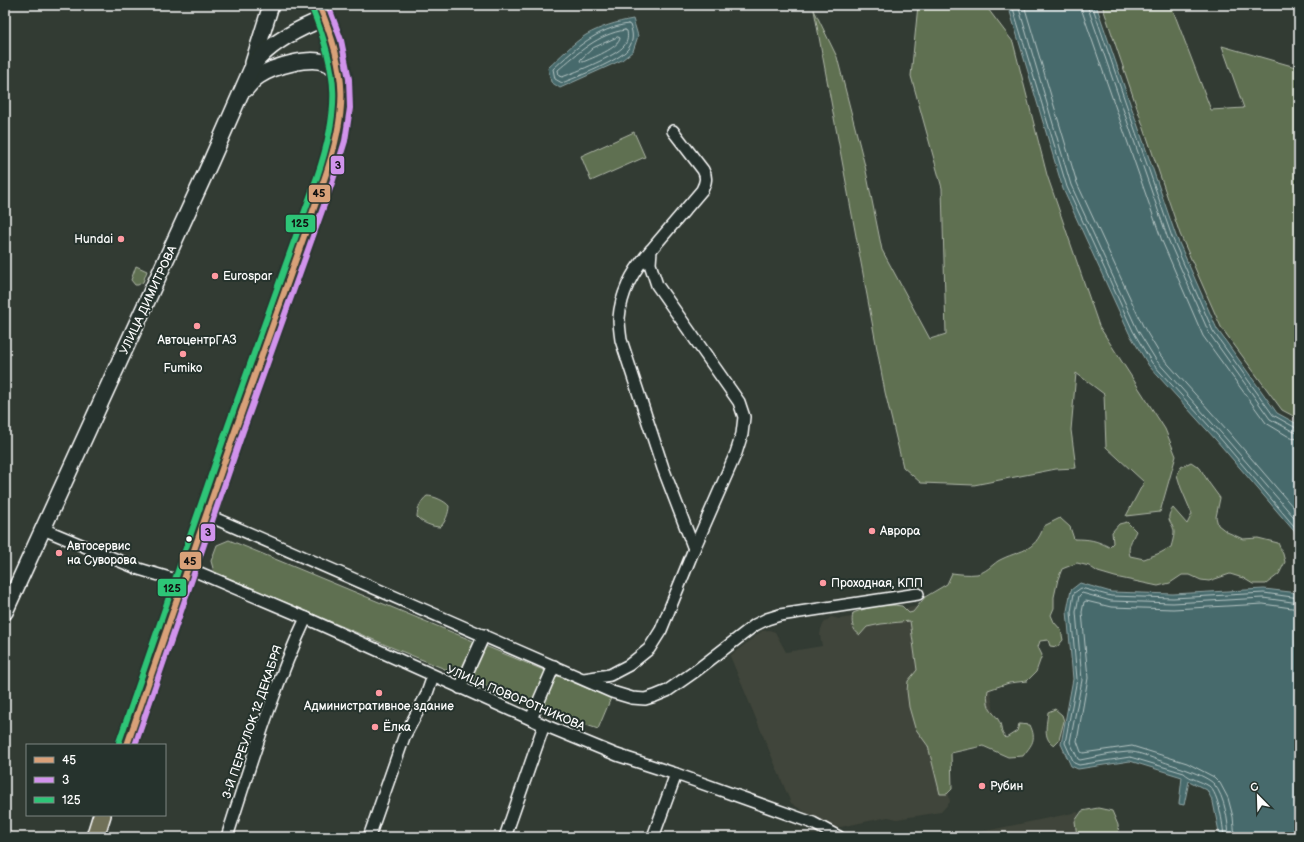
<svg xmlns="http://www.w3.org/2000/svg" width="1304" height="842" font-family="'Balsamiq Sans',sans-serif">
	<rect width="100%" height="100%" fill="#323b33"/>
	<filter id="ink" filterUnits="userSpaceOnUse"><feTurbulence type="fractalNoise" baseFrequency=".025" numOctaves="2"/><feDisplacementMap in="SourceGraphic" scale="8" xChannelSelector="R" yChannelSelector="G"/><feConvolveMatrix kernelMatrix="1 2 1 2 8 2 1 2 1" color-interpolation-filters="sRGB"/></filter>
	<g filter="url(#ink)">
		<g fill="#40453a">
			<path d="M976,597L998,739L942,747L950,802L941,812L897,819L888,817L831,829L791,803L730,656L762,631L769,630L775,632L786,652L822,646L820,635L821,629L824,623L831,617L839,619Z"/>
			<path d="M1078,812L1083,837H957Z"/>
		</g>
		<g fill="#5f6f51" stroke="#afb7a8">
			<path d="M918,5H985L1013,42L1047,175L1099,326L1165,429L1176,456L1160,512L1126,516L1144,482L1106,447L1104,394L1076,373L1071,430L1076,468L1056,469L974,485L921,483L903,467L885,392L814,10L837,57L865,166L882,250L930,339L946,334L942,188L911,76Z"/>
			<path d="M1102,5H1171L1211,110L1244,108L1222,46L1299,68V419L1282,410L1221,327L1180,234Z"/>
			<path d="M634,132L645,157L591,181L581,156Z"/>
			<path d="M136,266L147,271L143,282L138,285H135L131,280Z"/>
			<path d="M1191,462L1200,468L1209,483L1220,498L1216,517L1218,525L1227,532L1243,539L1258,538L1278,543L1283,554L1285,562L1279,574L1266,584H1253L1243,578L1230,574L1209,581L1201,580L1190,575H1182L1170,583L1158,586L1115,577L1098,572L1089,566L1077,563L1062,569L1058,579L1054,597V608L1051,615L1054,622L1061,630L1063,640L1057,647L1050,646L1048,640L1040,641L1038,647L1042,655L1036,672L1027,681L1009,683L988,690C987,695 987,703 990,709C992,713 997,716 999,721C1003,729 999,731 1006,738L1017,731L1019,724L1030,725C1037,740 1032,744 1023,756L1008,757L983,746L951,753L952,789L947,794H940L928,746L915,728L909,707L907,691L908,681L917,670L910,621L881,624L867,627L860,635C852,630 851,622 853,613C869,607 885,603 902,606L909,613L913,612L925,597L947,584L952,573C960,574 968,575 977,574C986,572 991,566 998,561C1020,549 1034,554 1044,526L1060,518L1070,527L1074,539C1089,539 1096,540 1109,547L1113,543L1112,532L1119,524L1127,522L1136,531C1132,540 1127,547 1130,556L1144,559L1160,553L1171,547C1172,543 1174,537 1174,533C1174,522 1163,521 1173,508L1187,524L1192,514L1181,488L1177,475L1181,467Z"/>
			<path d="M427,496C434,496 445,501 449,506C449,513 445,523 440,527C433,527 422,523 417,517C417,510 421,500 427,496Z"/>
			<path d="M229,540L611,698L598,729L560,716L386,645L214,572L211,561L217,545Z"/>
			<path d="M1055,709L1062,715L1064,721L1059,740L1054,745C1042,739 1047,723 1048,712Z"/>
			<path d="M1098,808L1112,811L1118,825L1119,837H1077L1075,821L1082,811Z"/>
		</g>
		<g fill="#476b6c" stroke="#91a6a7">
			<path d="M1008,5H1096L1176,236L1217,329L1277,413L1299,425V540L1294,531L1216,440L1149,366L1129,333L1063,189Z"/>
			<path d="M633,19L638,36L633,51L622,60L560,88L551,82L548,68C560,57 572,44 586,35C600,27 616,22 633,19Z"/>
			<path d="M1080,583L1111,592L1173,594L1264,589L1299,593V837H1220L1213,802L1207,790L1189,781L1184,805L1179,804L1182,777L1130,761L1078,769L1071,766L1061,744L1073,679L1067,611L1071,590Z"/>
		</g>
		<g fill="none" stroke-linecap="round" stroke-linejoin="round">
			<g stroke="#b5c4c4" stroke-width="1">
				<path d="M1012,5L1067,187L1133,331L1152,363L1219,437L1299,532"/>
				<path d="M1018,5L1071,185L1137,329L1156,360L1222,434L1299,523"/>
				<path d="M1024,5L1077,183L1143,326L1161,356L1227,430L1299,514"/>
				<path d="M1081,5L1082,11L1162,241L1203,336L1266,423L1291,438L1299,439"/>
				<path d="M1087,5L1168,239L1209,333L1270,419L1294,432L1299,433"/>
				<path d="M1092,5L1172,237L1213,331L1273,415L1296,428H1299"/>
				<path d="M628,24L630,25C633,33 634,41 628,49C619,61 577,77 562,83L555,79L553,69C576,48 596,29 628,24Z"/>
				<path d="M625,30L627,31C628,36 628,41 624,46C616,56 576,72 562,77L559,76L558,70C578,53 598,34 625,30Z"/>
				<path d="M618,37L620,38C619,48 592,58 583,62L580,61L581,59L593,48Z"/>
				<path d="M1224,837C1223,825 1219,794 1209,786C1201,781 1190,779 1184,773L1130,757L1079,765L1074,763L1065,743L1077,679L1071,612L1074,593L1081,588L1111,596L1173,598L1264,593L1299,598"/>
				<path d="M1229,837C1228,821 1225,797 1214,784C1206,775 1173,765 1161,761C1152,758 1137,751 1128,752C1112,753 1096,757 1080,760L1078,759L1070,742L1082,680L1076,612L1079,596L1082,593L1111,601L1173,603L1263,598L1299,603"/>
				<path d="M1235,837L1233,817L1228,798L1220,783L1214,777L1187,763L1132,746L1083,753L1081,752L1077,741L1088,678L1082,612L1084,602L1086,601L1111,607L1173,609L1263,604L1299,609"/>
			</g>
			<g stroke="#fff" stroke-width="14">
				<g id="street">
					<path d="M651,250C633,270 621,292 619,318C619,325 620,333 621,340L663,468L694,549"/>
					<path d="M207,515L612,692L632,698L645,699L655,696L667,691L697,670L755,625L767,619L780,615L918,594"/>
					<path d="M43,529L139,569L183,582"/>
					<path d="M188,568L306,618L544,725L617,755L676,774L813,823L839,837"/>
					<path d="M584,679L610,675L629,665L649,649L661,630L694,549L736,453L742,434L744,417L739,402L657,285L650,264L651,250L702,190C706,182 707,177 703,170L673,131"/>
					<path d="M460,688L484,635"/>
					<path d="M531,719L554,666"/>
					<path d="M227,837C251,763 273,688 306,618"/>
					<path d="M369,837L404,737L426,696L433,676"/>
					<path d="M505,837L544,725"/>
					<path d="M653,837L676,774"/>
				</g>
			</g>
			<g stroke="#fff" stroke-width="18">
				<g id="secondary">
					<path d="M253,63L271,5"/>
					<path d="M246,89C250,84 254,79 259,76C274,66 310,56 326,63C334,65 337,73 341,79"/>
					<path d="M5,612L211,161L251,70C253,66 256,61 260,57C277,39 302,27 325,18"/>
				</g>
			</g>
			<g stroke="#fff" stroke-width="20">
				<g id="primary">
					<path d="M127,745C175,604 223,463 273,323C289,279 305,235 321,190C330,164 341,135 342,107C344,71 333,37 319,5"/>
					<path d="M95,837L102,815"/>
				</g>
			</g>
			<use href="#street" stroke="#26332d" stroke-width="11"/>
			<use href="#secondary" stroke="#26332d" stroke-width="15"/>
			<use href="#primary" stroke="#706f59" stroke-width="17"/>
			<g stroke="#26332d" stroke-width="9">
				<path id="bus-1" d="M127,745L236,428L324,180C348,111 348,73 319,5"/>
			</g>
			<g stroke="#26332d" stroke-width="9">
				<path id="bus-2" d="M135,745L243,431L332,183L345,141L350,108L349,79L341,40L328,5"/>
			</g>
			<g stroke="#26332d" stroke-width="9">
				<path id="bus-3" d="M119,742L228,426L317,177C340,110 339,74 312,8"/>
			</g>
			<use href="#bus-1" stroke="#d9a179" stroke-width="6"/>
			<use href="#bus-2" stroke="#d193ec" stroke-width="6"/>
			<use href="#bus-3" stroke="#2dc577" stroke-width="6"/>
		</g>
	</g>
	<g fill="#ff9aa2" stroke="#26332d" stroke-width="1.5">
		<circle cx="121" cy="239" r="4"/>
		<circle cx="215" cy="276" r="4"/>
		<circle cx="197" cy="326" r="4"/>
		<circle cx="183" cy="354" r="4"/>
		<circle cx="872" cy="531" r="4"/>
		<circle cx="59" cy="553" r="4"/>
		<circle cx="823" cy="583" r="4"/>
		<circle cx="379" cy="693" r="4"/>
		<circle cx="375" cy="727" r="4"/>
		<circle cx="982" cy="786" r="4"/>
	</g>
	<circle fill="#fff" stroke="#26332d" stroke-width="1.5" cx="189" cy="539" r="3.5"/>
	<g text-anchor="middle" stroke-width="4" stroke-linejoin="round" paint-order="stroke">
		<g font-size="12" fill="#fff" stroke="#26332d" text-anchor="start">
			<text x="113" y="243" text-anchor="end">Hundai</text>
			<text x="223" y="280">Eurospar</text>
			<text x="197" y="344" text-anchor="middle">АвтоцентрГАЗ</text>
			<text x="183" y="372" text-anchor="middle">Fumiko</text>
			<text x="880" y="535">Аврора</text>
			<text x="67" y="550">Автосервис<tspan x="67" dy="14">на Суворова</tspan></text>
			<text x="831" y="587">Проходная, КПП</text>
			<text x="379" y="710" text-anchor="middle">Административное здание</text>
			<text x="383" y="731">Ёлка</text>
			<text x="990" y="790">Рубин</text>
		</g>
		<g font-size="12" fill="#fff" stroke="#26332d">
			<text transform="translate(148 300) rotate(-65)" y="4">УЛИЦА ДИМИТРОВА</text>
			<text transform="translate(516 698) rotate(23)" y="4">УЛИЦА ПОВОРОТНИКОВА</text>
			<text transform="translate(252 722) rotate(-71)" y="4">3-Й ПЕРЕУЛОК 12 ДЕКАБРЯ</text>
		</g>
	</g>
	<g stroke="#26332d" stroke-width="1.5">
		<rect x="330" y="155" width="15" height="20" rx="4" fill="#d193ec"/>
		<rect x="308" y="184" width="23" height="19" rx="4" fill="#d9a179"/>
		<rect x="285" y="214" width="31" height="19" rx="4" fill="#2dc577"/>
		<rect x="200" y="523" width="16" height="19" rx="4" fill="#d193ec"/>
		<rect x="179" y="551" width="23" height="19" rx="4" fill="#d9a179"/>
		<rect x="157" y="578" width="30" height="19" rx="4" fill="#2dc577"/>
	</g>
	<g font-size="11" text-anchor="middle" font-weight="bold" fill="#111">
		<text x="338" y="169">3</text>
		<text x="319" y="197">45</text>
		<text x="300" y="227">125</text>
		<text x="208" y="536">3</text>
		<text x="190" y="565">45</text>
		<text x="172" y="592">125</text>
	</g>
	<rect width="1304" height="842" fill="none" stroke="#26332d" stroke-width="20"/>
	<rect x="10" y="10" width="1284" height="822" fill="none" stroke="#fff" stroke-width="1.5" filter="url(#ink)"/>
	<rect x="26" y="744" width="140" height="72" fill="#26332d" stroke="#7d8581"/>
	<rect x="34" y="757" width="20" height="6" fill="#d9a179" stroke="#7d8581"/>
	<text x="62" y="764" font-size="12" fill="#ffffff">45</text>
	<rect x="34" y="777" width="20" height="6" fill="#d193ec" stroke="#7d8581"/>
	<text x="62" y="784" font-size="12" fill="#ffffff">3</text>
	<rect x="34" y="797" width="20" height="6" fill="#2dc577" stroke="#7d8581"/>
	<text x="62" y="804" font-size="12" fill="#ffffff">125</text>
	<g transform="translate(1258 796) rotate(337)" stroke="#26332d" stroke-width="3" paint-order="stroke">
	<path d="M0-3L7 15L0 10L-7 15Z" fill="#ffffff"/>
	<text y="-6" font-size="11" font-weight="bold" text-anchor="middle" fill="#ffffff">С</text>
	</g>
</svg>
